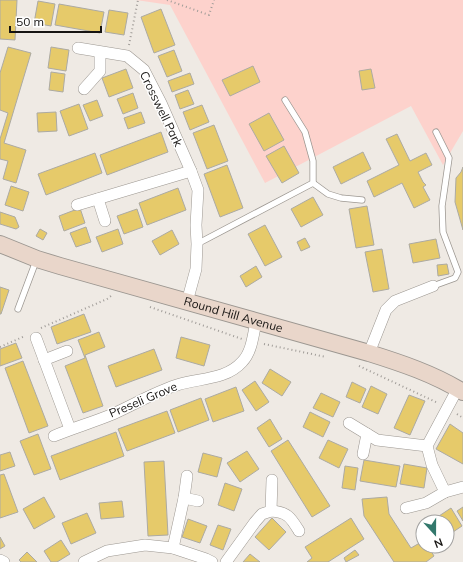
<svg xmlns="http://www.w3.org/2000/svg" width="463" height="562" font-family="Mulish,sans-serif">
	<rect width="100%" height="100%" fill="#efeae4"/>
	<path fill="#fdd2cc" d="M136,0H463V131L443,165L411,106L265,183L170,5Z"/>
	<g fill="#e6ca6a" stroke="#acaaa3">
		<path d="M0,0H17L15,40L0,39Z"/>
		<path d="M38,1L55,4L51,26L34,23Z"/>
		<path d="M59,4L104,12L100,33L55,25Z"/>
		<path d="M161,9L175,45L154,53L141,17Z"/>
		<path d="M109,10L128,13L124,35L105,32Z"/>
		<path d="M8,47L31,53L4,143L26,150L16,183L3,179L8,161L0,159V139L8,113L0,110V73Z"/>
		<path d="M51,47L69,50L66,71L48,68Z"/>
		<path d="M174,50L182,71L167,77L158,56Z"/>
		<path d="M253,66L260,82L230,96L222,80Z"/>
		<path d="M126,69L133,88L109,97L102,78Z"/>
		<path d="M371,69L375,88L362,90L359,71Z"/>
		<path d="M51,72L65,74L63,92L49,90Z"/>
		<path d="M190,73L194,84L172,92L168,81Z"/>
		<path d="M188,90L194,104L180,109L175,95Z"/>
		<path d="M133,93L138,108L123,114L117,99Z"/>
		<path d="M97,100L103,116L90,121L83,105Z"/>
		<path d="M79,104L88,129L69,136L60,111Z"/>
		<path d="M202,105L209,122L190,130L183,112Z"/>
		<path d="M56,112L57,131L38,132L37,113Z"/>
		<path d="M141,112L145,123L128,129L124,118Z"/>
		<path d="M269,113L284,140L264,151L249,124Z"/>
		<path d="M214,125L228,161L207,169L193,133Z"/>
		<path d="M161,132L168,152L107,175L100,155Z"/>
		<path d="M397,134L410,161L426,153L432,165L418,172L423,182L426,185L423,187L430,200L414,208L402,183L374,197L367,181L399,165L386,139Z"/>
		<path d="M284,146L299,173L282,183L266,156Z"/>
		<path d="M363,152L371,169L341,184L333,167Z"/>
		<path d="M95,153L102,173L46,195L38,174Z"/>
		<path d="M227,165L243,208L220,217L204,174Z"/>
		<path d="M463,167V230L455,202L456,178L461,172Z"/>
		<path d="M11,186L29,192L23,211L5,205Z"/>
		<path d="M178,188L186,210L147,225L139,203Z"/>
		<path d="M313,197L323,215L301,227L291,209Z"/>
		<path d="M367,206L374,245L356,248L349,209Z"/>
		<path d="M80,208L85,223L64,231L59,216Z"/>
		<path d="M137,209L143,227L124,234L117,216Z"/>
		<path d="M0,212L15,217L19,227L16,229L0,224Z"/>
		<path d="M265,225L282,257L265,266L248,234Z"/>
		<path d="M86,227L91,242L76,247L70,233Z"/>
		<path d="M40,229L47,233L43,240L36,236Z"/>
		<path d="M118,229L123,244L102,252L96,237Z"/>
		<path d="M172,230L179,244L160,255L152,241Z"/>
		<path d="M305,238L310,247L301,251L297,242Z"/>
		<path d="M436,239L440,258L413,263L409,244Z"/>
		<path d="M382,249L389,289L373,292L365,252Z"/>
		<path d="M447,264L449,274L438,276L437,265Z"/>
		<path d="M256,266L262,277L246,287L240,276Z"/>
		<path d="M0,287L9,290L1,314H0Z"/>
		<path d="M84,314L91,332L57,344L51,327Z"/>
		<path d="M99,332L105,347L85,355L103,406L83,413L65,366L85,358L78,340Z"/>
		<path d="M181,337L210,345L204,366L176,358Z"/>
		<path d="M16,343L22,358L0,366V349Z"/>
		<path d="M154,349L162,370L116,387L108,366Z"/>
		<path d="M23,361L48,426L29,433L5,368Z"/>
		<path d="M270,369L291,382L282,396L262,383Z"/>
		<path d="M255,381L269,402L256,411L242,390Z"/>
		<path d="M352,382L366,389L360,403L346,397Z"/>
		<path d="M371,386L387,394L378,414L362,407Z"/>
		<path d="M236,387L244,411L213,422L205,399Z"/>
		<path d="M321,393L340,402L333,417L313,408Z"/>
		<path d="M409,395L425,401L410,435L394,428Z"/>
		<path d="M201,398L209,420L178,432L170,410Z"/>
		<path d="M167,411L175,433L127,451L118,429Z"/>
		<path d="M310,412L330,422L323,437L303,427Z"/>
		<path d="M270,419L282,439L269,447L257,428Z"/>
		<path d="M450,424L463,433V464L436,449Z"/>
		<path d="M116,432L124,456L60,480L51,456Z"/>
		<path d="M38,434L51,469L34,475L20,441Z"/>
		<path d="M288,440L330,506L312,517L271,451Z"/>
		<path d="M328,440L348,449L339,468L319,458Z"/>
		<path d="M247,451L259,469L240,482L227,463Z"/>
		<path d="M10,452L15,466L0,471V455Z"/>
		<path d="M203,453L222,458L217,477L198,472Z"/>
		<path d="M364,460L400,466L396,487L360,481Z"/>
		<path d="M164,461L168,535L148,536L144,462Z"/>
		<path d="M404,464L427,468L424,488L400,484Z"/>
		<path d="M345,466L358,468L355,490L342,488Z"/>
		<path d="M4,474L18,512L0,518V475Z"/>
		<path d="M225,483L242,489L234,511L218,505Z"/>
		<path d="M44,497L55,517L34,529L23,509Z"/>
		<path d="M387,497L389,514L411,548L423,541V546H428L434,556L426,562H394L364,516L362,499Z"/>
		<path d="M122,501L124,517L101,519L99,503Z"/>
		<path d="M463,507V521L457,511Z"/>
		<path d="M451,508L462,526L447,536V522H430Z"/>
		<path d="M87,513L96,533L71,544L62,523Z"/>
		<path d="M272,518L286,532L269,550L255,537Z"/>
		<path d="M351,518L364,539L328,562H307L312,558L305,547Z"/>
		<path d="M188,519L207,526L200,543L182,537Z"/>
		<path d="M218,525L231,529L223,550L210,545Z"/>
		<path d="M0,537L5,546L0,549Z"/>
		<path d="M61,540L70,554L57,562H51L44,551Z"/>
		<path d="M355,550L359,555L346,562L344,558Z"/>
		<path d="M27,552L37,562H21L19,560Z"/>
		<path d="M250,554L260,562H243Z"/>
	</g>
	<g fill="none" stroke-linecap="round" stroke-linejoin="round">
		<g stroke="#9c9791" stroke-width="7">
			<g id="lane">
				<path d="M313,183L328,194L341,198L362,200"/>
				<path d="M197,244L313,183V161L305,132L285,100"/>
				<path d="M433,286L455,278L458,272L443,232L442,206L449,158L436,132"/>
				<path d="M18,309L36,261"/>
			</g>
		</g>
		<g stroke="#9c9791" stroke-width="12">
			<g id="street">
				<path d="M78,48L127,56L144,70L161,103L191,171L198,190L196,225L197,244L196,269L187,302"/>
				<path d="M84,89L100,71V52"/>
				<path d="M98,199L105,221"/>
				<path d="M77,205L191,171"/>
				<path d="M36,338L70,429"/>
				<path d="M369,353L386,310L395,301L433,286"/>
				<path d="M44,360L67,351"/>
				<path d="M349,423L377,440L427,446"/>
				<path d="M54,436C73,428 94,422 113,414C135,404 155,392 177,385C199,378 226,380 242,362C252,352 253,335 256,322"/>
				<path d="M363,454L367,434"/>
				<path d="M445,492L432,465L427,446L458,388"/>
				<path d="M184,498L198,501"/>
				<path d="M406,508L426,503L445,492L463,487"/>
				<path d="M271,511C288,512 291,518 299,531"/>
				<path d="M173,548L184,498L187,476"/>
				<path d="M0,560L4,562"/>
				<path d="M84,562L107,551L145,545L173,548L206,559L212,562"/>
				<path d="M226,562L255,522L262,514L271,511L272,480"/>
			</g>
		</g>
		<g stroke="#9c9791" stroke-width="18">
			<g id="secondary">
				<path id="s1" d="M0,244L37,259L60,266L369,353C401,363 434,374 463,392"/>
			</g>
		</g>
		<g stroke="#a09c98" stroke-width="2" stroke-dasharray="1 3" stroke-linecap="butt">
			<path d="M167,0L209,15L214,0"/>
			<path d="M129,45L138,0"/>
			<path d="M150,307L242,339"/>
			<path d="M41,328L107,299L111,296"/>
			<path d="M264,344L326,357"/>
			<path d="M0,347L25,336"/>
			<path d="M359,366L438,403"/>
			<path d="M457,414L463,418"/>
		</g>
		<use href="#lane" stroke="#fff" stroke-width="5.5"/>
		<use href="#street" stroke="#fff" stroke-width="11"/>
		<use href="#secondary" stroke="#e9d6ca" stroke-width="16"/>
	</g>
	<g text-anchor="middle" stroke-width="3" stroke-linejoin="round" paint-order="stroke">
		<g font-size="12" fill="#161412" stroke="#fff">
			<text transform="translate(161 109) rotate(64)" y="4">Crosswell Park</text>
			<text dy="4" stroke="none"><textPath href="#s1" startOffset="244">Round Hill Avenue</textPath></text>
			<text transform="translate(143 400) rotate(-23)" y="4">Preseli Grove</text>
		</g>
	</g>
	<g transform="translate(435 534) rotate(159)"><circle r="19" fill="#ffffff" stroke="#a2a1a0"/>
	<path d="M0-3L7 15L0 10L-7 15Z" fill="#33786c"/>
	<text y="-6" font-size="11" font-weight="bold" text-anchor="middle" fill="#161412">N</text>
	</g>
	<path d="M10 26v6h91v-6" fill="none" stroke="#161412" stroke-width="2"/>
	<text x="16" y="26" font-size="12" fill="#161412" stroke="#ffffff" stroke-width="3" paint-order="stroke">50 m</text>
</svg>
